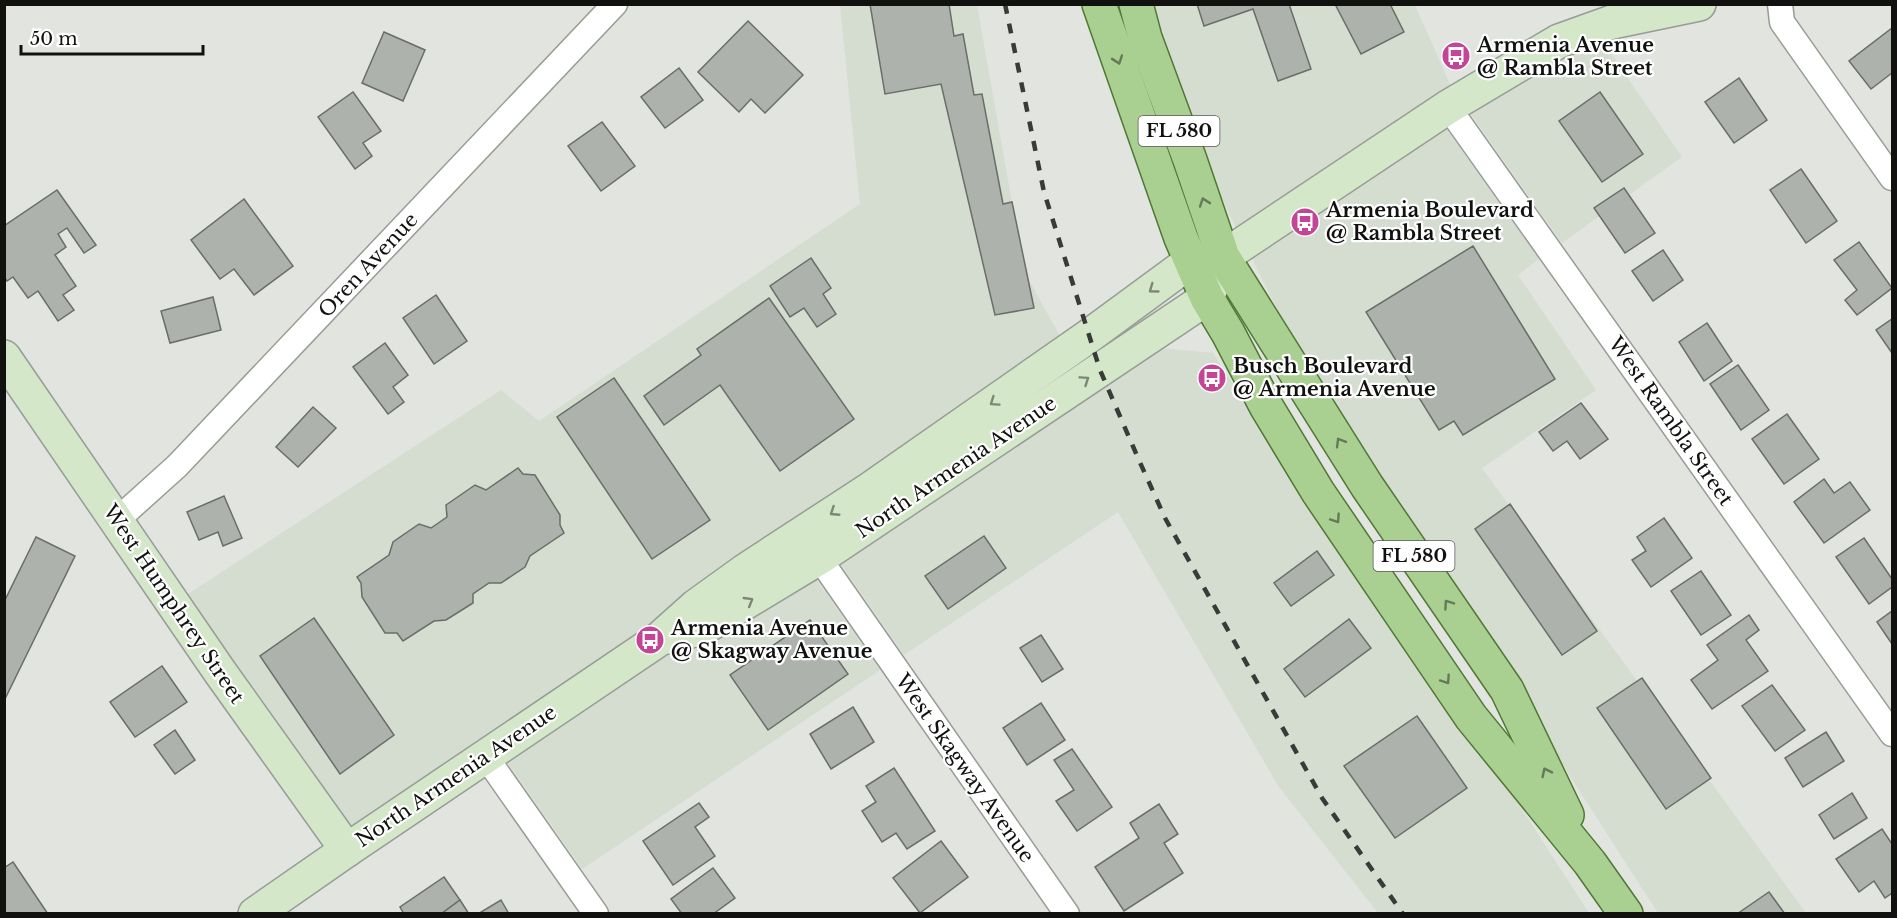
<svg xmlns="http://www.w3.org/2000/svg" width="1897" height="918" font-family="'Libre Baskerville',serif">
	<rect width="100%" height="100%" fill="#e1e4df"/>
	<g fill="#d5ddd1">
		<path d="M840,5H977L1024,271L1062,340L652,629L351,832L185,596L501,390L539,421L860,204Z"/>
		<path d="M1151,5H1415L1452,89L1238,232L1211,176Z"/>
		<path d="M1601,39L1682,157L1562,243L1468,110L1564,52Z"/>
		<path d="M1444,125L1539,259L1518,275L1596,390L1482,468L1806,913H1658L1378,478L1290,335L1250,255Z"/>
		<path d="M1159,348L1213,353L1275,449L1514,797L1589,913H1378L1279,787L1118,512L904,655L838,560Z"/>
		<path d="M814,576L880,670L582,869L505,759L655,657Z"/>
	</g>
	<g fill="#aeb2ac" stroke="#6a6d68" stroke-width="1.5">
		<path d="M870,4H949L954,36L963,34L974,95L982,94L1003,204L1012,202L1034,308L995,315L941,84L885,94Z"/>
		<path d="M1197,4H1289L1311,69L1278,81L1253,9L1204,26Z"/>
		<path d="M1335,4H1390L1404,32L1361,54Z"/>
		<path d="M748,21L803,75L765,113L751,99L739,112L698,72Z"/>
		<path d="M1892,28V73L1871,89L1849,61Z"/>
		<path d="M384,32L425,50L403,101L362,83Z"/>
		<path d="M679,68L703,100L665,128L641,97Z"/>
		<path d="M1739,78L1767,120L1734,143L1705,102Z"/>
		<path d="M353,92L381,131L363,143L372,156L355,169L318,117Z"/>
		<path d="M1600,92L1643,154L1602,182L1559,121Z"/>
		<path d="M602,122L635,166L601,191L568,146Z"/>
		<path d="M1801,169L1837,221L1806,243L1770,190Z"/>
		<path d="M1624,188L1655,233L1625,253L1594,208Z"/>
		<path d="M57,190L96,245L84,253L67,228L58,234L66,247L55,255L76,286L63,295L74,310L58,321L38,291L28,298L13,277L7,281L4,277V226Z"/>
		<path d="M244,199L293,266L254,295L234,269L220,279L191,240Z"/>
		<path d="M1859,242L1892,288L1857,315L1845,300L1857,290L1834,260Z"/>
		<path d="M1473,246L1555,379L1463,435L1454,421L1439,430L1366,312Z"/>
		<path d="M1663,250L1683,280L1653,301L1632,271Z"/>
		<path d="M811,258L831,288L823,294L836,314L817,327L804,308L790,317L770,286Z"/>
		<path d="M436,295L467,341L434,364L403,318Z"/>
		<path d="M213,297L221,330L170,343L161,311Z"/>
		<path d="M769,298L854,419L780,471L720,385L664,425L644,396L701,355L697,349Z"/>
		<path d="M1892,319V353L1876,330Z"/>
		<path d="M1707,323L1732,361L1704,381L1679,342Z"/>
		<path d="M385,343L408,375L393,387L404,402L388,414L353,367Z"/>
		<path d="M1738,365L1769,410L1741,430L1710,384Z"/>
		<path d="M614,378L710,520L652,559L557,417Z"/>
		<path d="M1581,403L1608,439L1580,459L1567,441L1553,451L1539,432Z"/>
		<path d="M313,407L336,428L298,467L276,447Z"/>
		<path d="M1787,414L1819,459L1784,484L1752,439Z"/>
		<path d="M518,468L523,474L535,475L560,515V525L564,533L530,556L525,567L501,583H489L473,594V603L446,620L434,621L403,641L397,633H385L362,597L361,583L357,577L389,555L393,542L419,524L431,528L447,517L446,505L475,485L486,490Z"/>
		<path d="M1824,479L1834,493L1850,482L1870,510L1824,543L1794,502Z"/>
		<path d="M224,496L242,538L223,546L218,532L199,540L187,512Z"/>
		<path d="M1510,504L1597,631L1562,655L1475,529Z"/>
		<path d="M1664,518L1692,558L1651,587L1632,560L1646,551L1637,537Z"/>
		<path d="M984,536L1006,568L948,609L925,576Z"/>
		<path d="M36,537L75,556L4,701V602Z"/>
		<path d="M1864,538L1892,579V587L1869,604L1836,557Z"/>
		<path d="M1317,551L1334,575L1291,606L1274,583Z"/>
		<path d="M1701,571L1731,615L1701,635L1671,591Z"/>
		<path d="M1892,611V644L1877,622Z"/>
		<path d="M1749,615L1759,630L1746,640L1768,671L1712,709L1691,680L1718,660L1707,645Z"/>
		<path d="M314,618L394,735L340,774L260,656Z"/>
		<path d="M1349,619L1371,648L1305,697L1284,669Z"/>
		<path d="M810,620L848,674L768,730L730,675Z"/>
		<path d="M1041,635L1063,669L1042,682L1020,648Z"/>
		<path d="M162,666L187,702L135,737L110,702Z"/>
		<path d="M1642,678L1711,778L1666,809L1597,708Z"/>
		<path d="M1772,685L1805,730L1775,751L1742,706Z"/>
		<path d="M1041,703L1065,740L1027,765L1003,728Z"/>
		<path d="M853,707L874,742L831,769L810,734Z"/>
		<path d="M1417,716L1467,788L1395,838L1344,766Z"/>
		<path d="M175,730L195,760L175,774L154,745Z"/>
		<path d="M1826,732L1844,761L1803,787L1785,758Z"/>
		<path d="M1072,749L1112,807L1077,831L1056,801L1074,790L1054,760Z"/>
		<path d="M894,768L935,831L907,849L896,833L882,842L862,811L876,802L866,786Z"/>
		<path d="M1852,793L1867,818L1834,839L1819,815Z"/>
		<path d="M699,803L709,817L695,827L715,856L673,885L643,841Z"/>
		<path d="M1159,804L1178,834L1164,843L1183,873L1124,911L1095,867L1139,838L1130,823Z"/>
		<path d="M1882,829L1892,844V893L1885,898L1874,881L1859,892L1836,859Z"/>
		<path d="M941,841L968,877L920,913L893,878Z"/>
		<path d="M13,862L48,914H4V868Z"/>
		<path d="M713,868L735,898L713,914H682L671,899Z"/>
		<path d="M444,877L460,900L441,914H404L400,907Z"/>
		<path d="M1769,892L1785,914H1737Z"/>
		<path d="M460,900L469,914H441Z"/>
		<path d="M501,900L509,914H482L481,912Z"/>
	</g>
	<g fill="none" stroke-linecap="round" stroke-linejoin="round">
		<g stroke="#989c97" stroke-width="27">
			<g id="street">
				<path d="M1780,4L1782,22L1892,178"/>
				<path d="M1448,107L1892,734"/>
				<path d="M117,520L177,466L615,4"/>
				<path d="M810,545L1067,914"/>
				<path d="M486,757L596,914"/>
			</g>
		</g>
		<g stroke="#989c97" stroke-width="36">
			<g id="secondary">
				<path d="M4,357L220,672L347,850"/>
				<path d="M669,637L705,627L819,558L1207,298L1217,273"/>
				<path d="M255,914L347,850L658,640L696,606L746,570L870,489L1089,336L1191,261L1223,257L1448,107L1559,41L1612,22L1699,4"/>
			</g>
		</g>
		<g stroke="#4f7834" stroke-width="36">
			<g id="primary">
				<path d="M1099,4L1181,238L1207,298L1228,333L1266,406L1318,492L1471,717L1590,863L1626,914"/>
				<path d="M1136,4L1145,38L1190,160L1223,257L1367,486L1507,690L1567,815"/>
			</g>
		</g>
		<use href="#street" stroke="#fff" stroke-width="24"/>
		<use href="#secondary" stroke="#d4e7c8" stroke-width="33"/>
		<use href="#primary" stroke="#a9cf91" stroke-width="33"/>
		<path stroke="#393b38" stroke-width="4.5" stroke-dasharray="10 10" stroke-linecap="butt" d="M1005,4L1044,192L1100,370L1138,458L1165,518L1322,798L1403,914"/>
	</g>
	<defs><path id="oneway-chevron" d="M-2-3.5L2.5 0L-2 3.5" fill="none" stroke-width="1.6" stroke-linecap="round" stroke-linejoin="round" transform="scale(1.5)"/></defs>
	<g stroke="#657a57">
		<use href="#oneway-chevron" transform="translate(1118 60) rotate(71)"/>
		<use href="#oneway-chevron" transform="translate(1204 202) rotate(-109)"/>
		<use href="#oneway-chevron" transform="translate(1340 442) rotate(-121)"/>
		<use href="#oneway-chevron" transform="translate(1336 519) rotate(56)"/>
		<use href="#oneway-chevron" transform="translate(1448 604) rotate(-125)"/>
		<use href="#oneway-chevron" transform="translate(1446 680) rotate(56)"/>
		<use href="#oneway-chevron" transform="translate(1546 772) rotate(-116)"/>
	</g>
	<g stroke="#7c8775">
		<use href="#oneway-chevron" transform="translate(1153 289) rotate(144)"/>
		<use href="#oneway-chevron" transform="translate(1085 380) rotate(-34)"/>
		<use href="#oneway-chevron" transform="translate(994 402) rotate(145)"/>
		<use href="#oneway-chevron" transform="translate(834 512) rotate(147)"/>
		<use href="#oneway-chevron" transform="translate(749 601) rotate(-31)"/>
	</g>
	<defs>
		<g id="bus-disc" transform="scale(1.5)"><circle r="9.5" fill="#c34696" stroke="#fff"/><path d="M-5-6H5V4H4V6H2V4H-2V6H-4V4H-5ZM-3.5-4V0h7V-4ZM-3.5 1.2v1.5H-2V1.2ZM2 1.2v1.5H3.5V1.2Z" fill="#fff"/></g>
	</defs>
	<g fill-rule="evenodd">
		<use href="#bus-disc" x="1456" y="56"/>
		<use href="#bus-disc" x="1305" y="222"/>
		<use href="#bus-disc" x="1212" y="378"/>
		<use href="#bus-disc" x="650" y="640"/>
	</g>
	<g text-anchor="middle" stroke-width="4.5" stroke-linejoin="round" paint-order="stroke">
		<g fill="#fff" stroke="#585958" stroke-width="1.5">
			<rect x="1138.5" y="116" width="81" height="30" rx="4.5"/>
			<rect x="1373.5" y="541" width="81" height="30" rx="4.5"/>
		</g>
		<g font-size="18" font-weight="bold" fill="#111210">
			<text x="1179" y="137">FL 580</text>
			<text x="1414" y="562">FL 580</text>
		</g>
		<g font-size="20" font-weight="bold" fill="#111210" stroke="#fff" text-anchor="start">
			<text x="1477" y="52">Armenia Avenue<tspan x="1477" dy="23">@ Rambla Street</tspan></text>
			<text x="1326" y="217">Armenia Boulevard<tspan x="1326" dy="23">@ Rambla Street</tspan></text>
			<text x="1233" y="373">Busch Boulevard<tspan x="1233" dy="23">@ Armenia Avenue</tspan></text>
			<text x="671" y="635">Armenia Avenue<tspan x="671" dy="23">@ Skagway Avenue</tspan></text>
		</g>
		<g font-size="20" fill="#111210" stroke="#fff">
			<text transform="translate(368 265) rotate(-47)" y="7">Oren Avenue</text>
			<text transform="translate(1671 421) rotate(55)" y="7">West Rambla Street</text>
			<text transform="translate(956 467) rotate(-34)" y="7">North Armenia Avenue</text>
			<text transform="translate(174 604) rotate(56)" y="7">West Humphrey Street</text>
			<text transform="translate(965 768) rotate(55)" y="7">West Skagway Avenue</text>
			<text transform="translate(456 776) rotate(-34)" y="7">North Armenia Avenue</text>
		</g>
	</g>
	<rect width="1897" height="918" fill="none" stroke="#111210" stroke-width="12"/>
	<path d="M21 45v9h182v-9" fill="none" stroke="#111210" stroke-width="3"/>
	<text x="30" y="45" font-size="18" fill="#111210" stroke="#ffffff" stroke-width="4.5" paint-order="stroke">50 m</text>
</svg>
